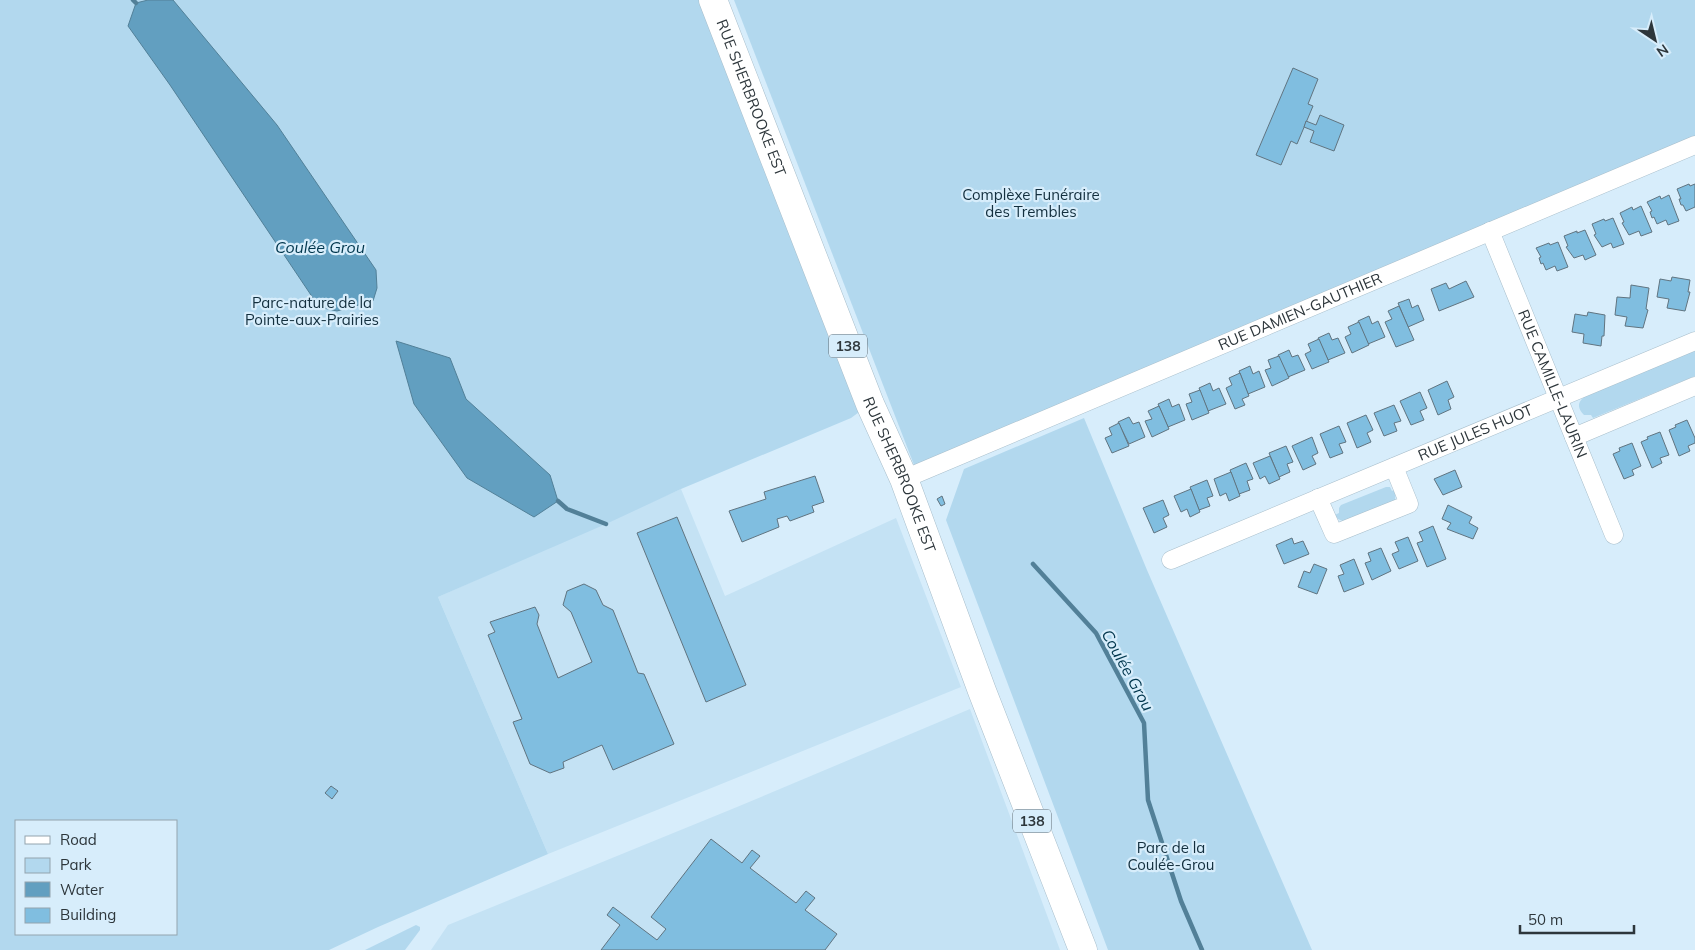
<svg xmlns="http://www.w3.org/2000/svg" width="1695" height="950" font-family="Mulish,sans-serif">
	<rect width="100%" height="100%" fill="#d7edfb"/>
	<g fill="#c4e2f4">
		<path d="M681,489L725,596L896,518L961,687L548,854L438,597Z"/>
		<path d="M970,709L1060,950H431L448,925L737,807Z"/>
	</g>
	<g fill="#b2d8ee" fill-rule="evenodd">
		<path d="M0,0H713L870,404L851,418L681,489L606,524L438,597L548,854L378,927L329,950H0ZM16,821H176V934H16Z"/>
		<path d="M734,0H1695V142L916,470Z"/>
		<path d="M1695,347V376L1593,418L1591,415H1584C1578,409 1577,403 1583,398L1582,395Z"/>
		<path d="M1084,418L1147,570L1312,950H1108L946,520L964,469Z"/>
		<path d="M1386,487H1390L1392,491L1396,489L1395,500L1345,522L1338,519L1335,515L1339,513V508L1341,505Z"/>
		<path d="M416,925L420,927V930L405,950H365Z"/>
	</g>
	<g fill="#629fc0" stroke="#528098">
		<path d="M148,0H173L277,125L376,270L377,288L373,301L337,311L319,307L170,85L128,26L136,3Z"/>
		<path d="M396,341L450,358L466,399L550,475L558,501L534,517L467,478L414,404Z"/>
	</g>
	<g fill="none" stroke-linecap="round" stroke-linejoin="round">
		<g stroke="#528098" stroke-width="4.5">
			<path d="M133,0L136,3"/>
			<path d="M558,501L567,509L606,524"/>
			<path d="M1033,564L1096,633L1144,723L1148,800L1181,901L1202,950"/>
		</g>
	</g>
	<g fill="#80bee0" stroke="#607480">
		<path d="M1293,68L1318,79L1308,104L1313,106L1297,144L1291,141L1281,165L1256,155Z"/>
		<path d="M1320,115L1344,125L1334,151L1310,142L1314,131L1304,127L1306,121L1316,125Z"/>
		<path d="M1689,184L1690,186L1695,184V207L1686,211L1683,205H1681L1679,199H1681L1677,189Z"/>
		<path d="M1669,195L1679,221L1668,225L1666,220L1657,224L1654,217L1652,218L1650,212L1652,211L1647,202L1660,196L1661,199Z"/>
		<path d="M1641,206L1652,232L1641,236L1639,231L1629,235L1622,223L1624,222L1620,213L1632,207L1633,210Z"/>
		<path d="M1613,218L1624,244L1613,248L1611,243L1602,247L1594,235L1596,234L1592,224L1604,219L1605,221Z"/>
		<path d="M1585,230L1596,255L1585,260L1583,255L1574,258L1566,247L1568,246L1564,236L1577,231V233Z"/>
		<path d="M1558,242L1568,267L1557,271L1555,266L1546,270L1543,263L1541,264L1539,258L1541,257L1536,248L1549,243L1550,245Z"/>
		<path d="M1672,277L1690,280L1688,292H1690L1685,311L1667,308L1669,299L1657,297L1660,279L1671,281Z"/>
		<path d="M1466,281L1474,297L1439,311L1431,289L1446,283L1449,289Z"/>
		<path d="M1631,285L1649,288L1646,309L1648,310L1643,328L1625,326L1627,317L1615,315L1617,297L1630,298Z"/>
		<path d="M1409,299L1412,308L1418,305L1424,320L1408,327L1398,303Z"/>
		<path d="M1399,306L1414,340L1396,347L1385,322L1392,319L1388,311Z"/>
		<path d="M1588,312L1605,315L1604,336H1602L1601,346L1583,343L1584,334L1572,332L1575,314L1587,316Z"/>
		<path d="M1369,316L1372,324L1378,321L1385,337L1368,344L1358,321Z"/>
		<path d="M1359,322L1369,345L1352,353L1345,337L1351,334L1348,327Z"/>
		<path d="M1329,333L1332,340L1338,338L1345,353L1328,360L1318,338Z"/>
		<path d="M1319,339L1329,362L1312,369L1305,354L1311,351L1308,344Z"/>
		<path d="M1289,350L1292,357L1298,355L1305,370L1288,377L1278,355Z"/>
		<path d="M1279,356L1289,378L1272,386L1265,370L1271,368L1268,360Z"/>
		<path d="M1250,366L1253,374L1259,371L1265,387L1248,394L1239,371Z"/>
		<path d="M1240,373L1249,396L1242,399L1245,405L1235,409L1226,388L1232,385L1229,378Z"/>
		<path d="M1447,381L1454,397L1448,400L1451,409L1438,415L1428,390Z"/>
		<path d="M1210,383L1213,391L1219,388L1226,404L1208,411L1199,388Z"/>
		<path d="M1200,390L1209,413L1192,420L1186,404L1192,402L1189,394Z"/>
		<path d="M1420,392L1427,408L1420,411L1424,420L1411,425L1400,401Z"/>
		<path d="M1169,399L1172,407L1179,404L1185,420L1168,427L1158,404Z"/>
		<path d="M1394,405L1401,421L1394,423L1397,431L1384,436L1374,413Z"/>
		<path d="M1159,406L1169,429L1152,437L1145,421L1152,419L1148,411Z"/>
		<path d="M1366,415L1373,430L1367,433L1371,442L1357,448L1347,423Z"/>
		<path d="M1129,417L1133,424L1139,422L1145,437L1129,444L1118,422Z"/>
		<path d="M1687,420L1695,438V443L1688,446L1690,451L1679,456L1669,430L1676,427L1675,425Z"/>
		<path d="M1119,423L1129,446L1112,453L1105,438L1112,435L1109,428Z"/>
		<path d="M1339,426L1346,442L1339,444L1343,453L1330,458L1320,434Z"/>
		<path d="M1660,432L1669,455L1660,458L1662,463L1652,468L1641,442L1648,439L1647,437Z"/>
		<path d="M1312,437L1318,453L1312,456L1316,464L1303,470L1292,446Z"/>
		<path d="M1632,443L1641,466L1632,470L1634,475L1624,479L1613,454L1620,451L1619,448Z"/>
		<path d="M1286,446L1293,462L1287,464L1290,472L1279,477L1269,453Z"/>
		<path d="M1270,456L1280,479L1269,484L1265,476L1260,479L1253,463Z"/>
		<path d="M1246,463L1253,479L1247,481L1250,490L1239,494L1230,470Z"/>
		<path d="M1455,470L1462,487L1443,495L1434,479Z"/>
		<path d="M1231,472L1240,496L1229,501L1226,493L1220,496L1214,479Z"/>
		<path d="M815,476L824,502L812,506L814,512L790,521L787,516L777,519L779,527L742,542L729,511L766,499L764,492Z"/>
		<path d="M1207,480L1213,496L1207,498L1210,506L1199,510L1190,487Z"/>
		<path d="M1191,489L1200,512L1190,517L1187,509L1181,512L1174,496Z"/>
		<path d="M942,496L945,504L941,506L937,499Z"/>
		<path d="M1163,500L1169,515L1163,518L1167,527L1154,533L1143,508Z"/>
		<path d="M1448,505L1472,517L1469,523L1478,528L1473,539L1447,529L1451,523L1442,519Z"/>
		<path d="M677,517L746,685L706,702L637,533Z"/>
		<path d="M1433,526L1446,559L1427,567L1417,543L1423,541L1419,532Z"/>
		<path d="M1408,537L1418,561L1399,569L1392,554L1399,551L1395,542Z"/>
		<path d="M1292,538L1294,544L1303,541L1309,554L1284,564L1276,545Z"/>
		<path d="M1381,548L1391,571L1372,580L1365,563L1371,561L1368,553Z"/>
		<path d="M1354,559L1364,584L1344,592L1338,576L1344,574L1340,565Z"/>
		<path d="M1314,564L1327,569L1317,594L1298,587L1304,571L1310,573Z"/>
		<path d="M584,584L596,590L603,605L613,610L638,673L644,674L674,744L613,770L602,745L563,762L564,768L550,773L530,764L513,722L522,719L488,635L495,632L490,622L535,607L539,615L537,624L558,678L592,662L571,612L563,605L567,591Z"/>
		<path d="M331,786L338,791L332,799L325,793Z"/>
		<path d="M711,839L742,863L752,850L760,856L750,868L796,903L806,891L815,898L805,910L837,934L825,950H601L620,925L607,915L613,907L657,940L666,929L651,917Z"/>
	</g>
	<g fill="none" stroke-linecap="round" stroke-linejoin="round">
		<g stroke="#a8becb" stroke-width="19">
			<g id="street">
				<path id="s1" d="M1490,231L1614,535"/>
				<path d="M1574,437L1695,386"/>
				<path id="s2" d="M904,479L1695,145"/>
				<path d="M1318,498L1334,534L1409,504L1394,467"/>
				<path id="s3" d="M1171,560L1695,341"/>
			</g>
		</g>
		<g stroke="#a8becb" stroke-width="29">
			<g id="primary">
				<path id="s4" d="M713,0L870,404L904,479L982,691L1083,950"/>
			</g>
		</g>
		<use href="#street" stroke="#fff" stroke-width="18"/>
		<use href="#primary" stroke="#fff" stroke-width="28"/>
	</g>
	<g text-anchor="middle" stroke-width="4.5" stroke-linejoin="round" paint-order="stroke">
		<g fill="#d7edfb" stroke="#606d75" stroke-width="1">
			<rect x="829" y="334.5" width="38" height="23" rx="4"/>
			<rect x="1013" y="809.5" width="38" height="23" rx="4"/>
		</g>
		<g font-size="14" font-weight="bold" fill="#2d363b">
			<text x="848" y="351">138</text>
			<text x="1032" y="826">138</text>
		</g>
		<g font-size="15" fill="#2d363b" stroke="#d7edfb">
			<text dy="5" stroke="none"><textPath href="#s4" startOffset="105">RUE SHERBROOKE EST</textPath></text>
			<text dy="5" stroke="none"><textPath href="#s2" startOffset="430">RUE DAMIEN-GAUTHIER</textPath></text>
			<text dy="5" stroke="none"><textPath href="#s1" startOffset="165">RUE CAMILLE-LAURIN</textPath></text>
			<text dy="5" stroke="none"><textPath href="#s3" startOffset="330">RUE JULES HUOT</textPath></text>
			<text dy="5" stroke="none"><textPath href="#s4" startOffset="510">RUE SHERBROOKE EST</textPath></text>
		</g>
		<g font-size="15" fill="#132f3e" stroke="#d7edfb">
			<text x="1031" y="200">Complèxe Funéraire<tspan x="1031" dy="17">des Trembles</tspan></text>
			<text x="312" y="308">Parc-nature de la<tspan x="312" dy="17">Pointe-aux-Prairies</tspan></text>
			<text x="1171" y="853">Parc de la<tspan x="1171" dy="17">Coulée-Grou</tspan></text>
		</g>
		<g font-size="16" font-style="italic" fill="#00364d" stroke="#d7edfb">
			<text x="320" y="253">Coulée Grou</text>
			<text transform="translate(1128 670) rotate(61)" y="6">Coulée Grou</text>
		</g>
	</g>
	<rect x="15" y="820" width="162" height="115" fill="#d7edfb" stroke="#93a4ae"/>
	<rect x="25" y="836" width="25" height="8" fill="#ffffff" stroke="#93a4ae"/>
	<text x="60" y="845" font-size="15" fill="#2d363b">Road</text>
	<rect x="25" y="858" width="25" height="15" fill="#b2d8ee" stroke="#93a4ae"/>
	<text x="60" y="870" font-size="15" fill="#2d363b">Park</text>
	<rect x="25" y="882" width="25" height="15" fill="#629fc0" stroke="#93a4ae"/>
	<text x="60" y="895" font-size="15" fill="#2d363b">Water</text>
	<rect x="25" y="908" width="25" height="15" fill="#80bee0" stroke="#93a4ae"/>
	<text x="60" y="920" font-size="15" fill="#2d363b">Building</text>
	<g transform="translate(1655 40) rotate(145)" stroke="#d7edfb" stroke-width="4" paint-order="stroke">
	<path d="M0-4L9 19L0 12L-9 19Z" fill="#2d363b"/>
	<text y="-8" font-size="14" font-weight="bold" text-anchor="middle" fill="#2d363b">N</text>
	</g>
	<path d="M1520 925v8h114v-8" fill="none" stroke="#2d363b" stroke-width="2.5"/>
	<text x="1528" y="925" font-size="15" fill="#2d363b" stroke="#d7edfb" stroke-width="4" paint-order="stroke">50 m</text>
</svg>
